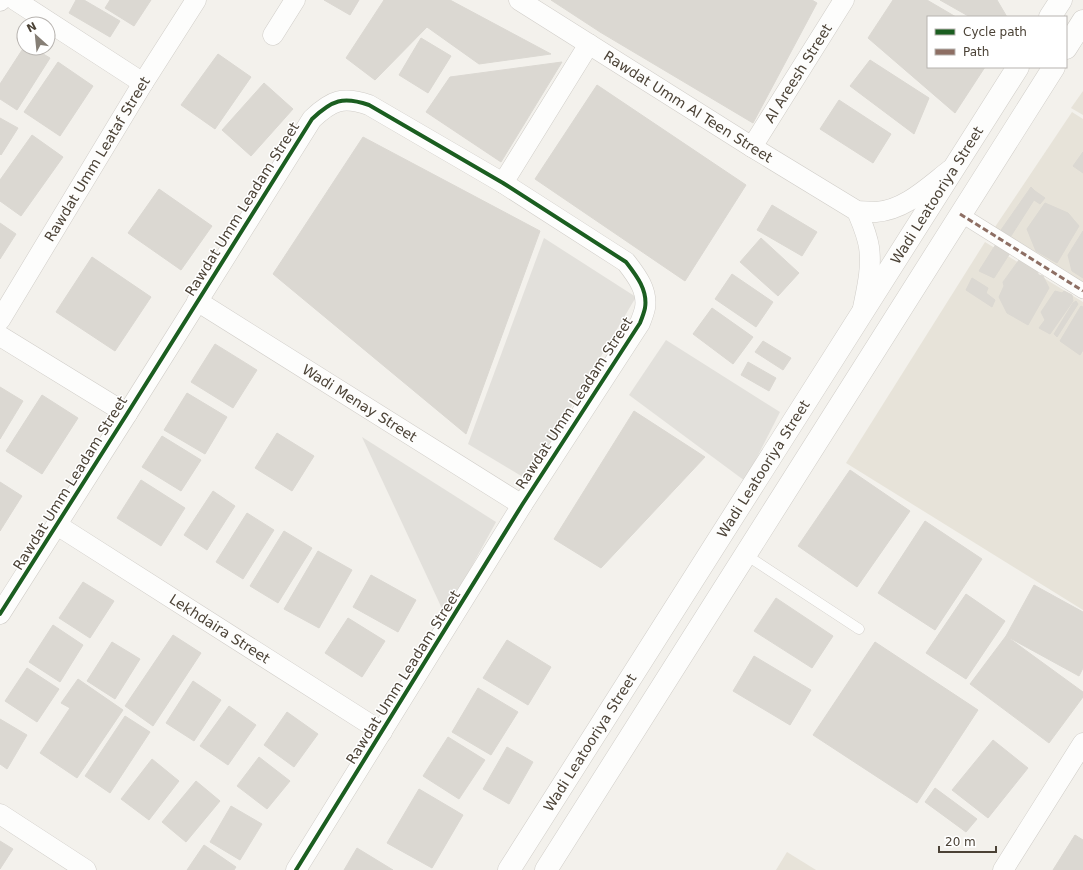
<svg xmlns="http://www.w3.org/2000/svg" width="1083" height="870" font-family="'DejaVu Sans',sans-serif">
	<rect width="100%" height="100%" fill="#f3f1ec"/>
	<g fill="#e7e3d9">
		<path d="M1083,91V115L1071,108Z"/>
		<path d="M1072,112L1083,119V283L995,227Z"/>
		<path d="M985,242L1083,302V610L846,463Z"/>
		<path d="M787,852L816,870H776Z"/>
	</g>
	<g fill="#e2e0db">
		<path d="M544,238L636,297L528,480L468,444Z"/>
		<path d="M666,340L780,412L745,481L629,395Z"/>
		<path d="M362,437L496,522L445,615Z"/>
	</g>
	<g fill="#dbd8d2" stroke="#dbd8d2">
		<path d="M76,0H84L120,21L110,37L69,13Z"/>
		<path d="M110,0H151L134,26L105,8Z"/>
		<path d="M324,0H359L350,15Z"/>
		<path d="M384,0H450L551,54L479,64L427,27L375,80L346,58Z"/>
		<path d="M551,0H812L817,3L753,123L600,32Z"/>
		<path d="M893,0H927L956,17H928V67H985L955,113L868,38Z"/>
		<path d="M940,0H997L1007,17H970Z"/>
		<path d="M421,38L451,56L428,93L399,75Z"/>
		<path d="M24,47L33,48L50,58L17,110L0,99V84Z"/>
		<path d="M218,54L251,77L215,129L181,105Z"/>
		<path d="M870,60L929,98L914,134L850,86Z"/>
		<path d="M58,62L93,86L60,136L24,112Z"/>
		<path d="M562,62L501,162L426,112L450,77Z"/>
		<path d="M264,83L293,109L251,156L222,130Z"/>
		<path d="M597,85L746,185L685,281L535,179Z"/>
		<path d="M839,100L891,134L873,163L820,129Z"/>
		<path d="M0,118L18,128L1,155L0,154Z"/>
		<path d="M32,135L63,157L21,216L0,201V180Z"/>
		<path d="M363,137L540,231L466,434L273,274Z"/>
		<path d="M1083,152V173L1073,166Z"/>
		<path d="M1031,187L1035,191L1045,198L1040,204L1034,200L1011,236L1001,230Z"/>
		<path d="M159,189L212,226L181,270L128,233Z"/>
		<path d="M1045,203L1068,213L1079,226L1057,263L1036,251L1027,229Z"/>
		<path d="M772,205L817,232L802,256L757,230Z"/>
		<path d="M0,223L16,234L0,259Z"/>
		<path d="M1083,231V278L1072,271L1068,255Z"/>
		<path d="M761,238L799,273L778,296L740,262Z"/>
		<path d="M996,244L1010,253L994,278L979,271Z"/>
		<path d="M92,257L151,297L115,351L56,312Z"/>
		<path d="M1019,260L1035,269L1039,275L1043,276L1049,288L1028,325L1007,313L999,297L1004,286L1003,282Z"/>
		<path d="M732,274L773,302L756,327L715,299Z"/>
		<path d="M972,278L988,288L986,293L995,300L992,307L966,290Z"/>
		<path d="M1055,291L1062,293L1064,291L1072,295L1073,301L1050,334L1039,328L1045,320L1041,312Z"/>
		<path d="M1076,301L1078,304L1057,337L1054,334L1073,303Z"/>
		<path d="M1081,306L1083,307V350L1080,355L1060,341Z"/>
		<path d="M712,308L753,337L733,364L693,334Z"/>
		<path d="M763,341L791,358L783,370L755,352Z"/>
		<path d="M215,344L257,370L233,408L191,382Z"/>
		<path d="M748,362L776,378L769,391L741,375Z"/>
		<path d="M0,387L23,401L0,439Z"/>
		<path d="M187,393L227,417L205,454L164,430Z"/>
		<path d="M42,395L78,418L42,474L6,451Z"/>
		<path d="M634,411L705,457L601,568L554,539Z"/>
		<path d="M277,433L314,456L292,491L255,468Z"/>
		<path d="M162,436L201,460L181,491L142,467Z"/>
		<path d="M850,470L910,511L857,587L798,546Z"/>
		<path d="M141,480L185,508L161,546L117,518Z"/>
		<path d="M0,482L22,496L0,531Z"/>
		<path d="M213,491L235,506L207,550L184,535Z"/>
		<path d="M247,513L274,530L243,579L216,562Z"/>
		<path d="M925,521L982,559L935,630L878,593Z"/>
		<path d="M284,531L312,548L278,603L250,586Z"/>
		<path d="M318,551L352,570L319,628L284,609Z"/>
		<path d="M371,575L416,600L398,632L353,607Z"/>
		<path d="M83,582L114,601L90,638L59,618Z"/>
		<path d="M1034,585L1083,612V668L1079,676L1006,636Z"/>
		<path d="M966,594L1005,621L966,679L926,653Z"/>
		<path d="M776,598L833,636L812,668L754,631Z"/>
		<path d="M348,618L385,641L362,677L325,653Z"/>
		<path d="M53,625L83,645L60,682L29,662Z"/>
		<path d="M173,635L201,653L153,726L125,706Z"/>
		<path d="M1006,636L1083,692V697L1049,743L970,684Z"/>
		<path d="M507,640L551,667L528,705L483,678Z"/>
		<path d="M112,642L140,659L115,699L87,681Z"/>
		<path d="M875,642L978,710L917,803L813,735Z"/>
		<path d="M754,656L811,690L790,725L733,691Z"/>
		<path d="M27,668L59,689L37,722L5,701Z"/>
		<path d="M78,679L123,710L77,778L40,753L70,708L61,703Z"/>
		<path d="M193,681L221,700L194,741L166,723Z"/>
		<path d="M478,688L518,712L491,755L452,732Z"/>
		<path d="M229,706L256,725L228,765L200,746Z"/>
		<path d="M287,712L318,734L294,767L264,745Z"/>
		<path d="M125,716L150,732L110,793L85,776Z"/>
		<path d="M0,719L27,735L7,769L0,764Z"/>
		<path d="M448,737L485,760L459,799L423,776Z"/>
		<path d="M993,740L1028,768L988,818L952,790Z"/>
		<path d="M507,747L533,762L509,804L483,789Z"/>
		<path d="M259,757L290,781L267,809L237,786Z"/>
		<path d="M152,759L179,781L149,820L121,799Z"/>
		<path d="M196,781L220,801L186,842L162,822Z"/>
		<path d="M935,788L977,819L966,832L925,802Z"/>
		<path d="M419,789L463,815L432,868L387,843Z"/>
		<path d="M231,806L262,824L240,860L210,842Z"/>
		<path d="M1075,835L1083,840V870H1053Z"/>
		<path d="M0,841L13,849L0,869Z"/>
		<path d="M204,845L236,867L234,870H187Z"/>
		<path d="M357,848L393,870H344Z"/>
	</g>
	<g fill="none" stroke-linecap="round" stroke-linejoin="round">
		<g stroke="#d0cdc8" stroke-width="11">
			<path id="service" d="M746,555L859,629"/>
		</g>
		<g stroke="#d0cdc8" stroke-width="16">
			<path id="pedestrian" d="M960,214L1083,291"/>
		</g>
		<g stroke="#d0cdc8" stroke-width="21">
			<g id="minor">
				<path d="M15,0L143,83"/>
				<path id="s1" d="M519,0L752,147L857,211C863,211 870,212 876,212C905,210 928,187 950,170"/>
				<path d="M0,1L1,0"/>
				<path d="M273,35L295,0"/>
				<path id="s2" d="M752,147L844,0"/>
				<path d="M503,183L589,44"/>
				<path d="M857,211C862,223 867,234 869,247C872,268 867,288 863,308"/>
				<path id="s3" d="M197,301L522,505"/>
				<path id="s4" d="M0,320L143,83L196,0"/>
				<path d="M0,336L127,414"/>
				<path id="s5" d="M57,525L382,732"/>
				<path d="M0,614L127,414L312,119C332,100 343,96 369,105L503,183L626,262C636,275 648,290 645,308C644,313 642,318 640,323L522,505L296,870"/>
				<path d="M0,814L86,870"/>
				<path d="M1003,870L1083,743"/>
			</g>
		</g>
		<g stroke="#d0cdc8" stroke-width="23">
			<g id="tertiary">
				<path d="M1050,17L1061,0"/>
				<path d="M1066,48L1083,21"/>
				<path id="s6" d="M509,870L1018,67"/>
				<path d="M546,870L1054,67"/>
			</g>
		</g>
		<use href="#service" stroke="#fdfdfc" stroke-width="10"/>
		<use href="#pedestrian" stroke="#fdfdfc" stroke-width="15"/>
		<use href="#minor" stroke="#fdfdfc" stroke-width="20"/>
		<use href="#tertiary" stroke="#fdfdfc" stroke-width="22"/>
		<path stroke="#8d6e63" stroke-width="3" stroke-dasharray="6 3" stroke-linecap="butt" d="M960,214L1083,291"/>
		<g stroke="#fff" stroke-width="6">
			<path id="cycleway" d="M0,614L127,414L312,119C332,100 343,96 369,105L503,183L626,262C636,275 648,290 645,308C644,313 642,318 640,323L522,505L296,870"/>
		</g>
		<use href="#cycleway" stroke="#1b5e20" stroke-width="4"/>
	</g>
	<g text-anchor="middle" stroke-width="3" stroke-linejoin="round" paint-order="stroke">
		<g font-size="14" fill="#4b4236" stroke="#fff">
			<text dy="5" stroke="none"><textPath href="#s2" startOffset="87">Al Areesh Street</textPath></text>
			<text dy="5" stroke="none"><textPath href="#s1" startOffset="200">Rawdat Umm Al Teen Street</textPath></text>
			<text dy="5" stroke="none"><textPath href="#s4" startOffset="188">Rawdat Umm Leataf Street</textPath></text>
			<text dy="5" stroke="none"><textPath href="#s6" startOffset="799">Wadi Leatooriya Street</textPath></text>
			<text transform="translate(242 209) rotate(-58)" y="5">Rawdat Umm Leadam Street</text>
			<text dy="5" stroke="none"><textPath href="#s3" startOffset="192">Wadi Menay Street</textPath></text>
			<text transform="translate(574 403) rotate(-57)" y="5">Rawdat Umm Leadam Street</text>
			<text dy="5" stroke="none"><textPath href="#s6" startOffset="475">Wadi Leatooriya Street</textPath></text>
			<text transform="translate(70 483) rotate(-58)" y="5">Rawdat Umm Leadam Street</text>
			<text dy="5" stroke="none"><textPath href="#s5" startOffset="193">Lekhdaira Street</textPath></text>
			<text transform="translate(403 677) rotate(-58)" y="5">Rawdat Umm Leadam Street</text>
			<text dy="5" stroke="none"><textPath href="#s6" startOffset="151">Wadi Leatooriya Street</textPath></text>
		</g>
	</g>
	<rect x="927" y="16" width="140" height="52" fill="#ffffff" stroke="#b7b3af"/>
	<rect x="935" y="29" width="20" height="6" fill="#1b5e20" stroke="#b7b3af"/>
	<text x="963" y="36" font-size="12" fill="#4b4236">Cycle path</text>
	<rect x="935" y="49" width="20" height="6" fill="#8d6e63" stroke="#b7b3af"/>
	<text x="963" y="56" font-size="12" fill="#4b4236">Path</text>
	<g transform="translate(36 36) rotate(333)"><circle r="19" fill="#ffffff" stroke="#b7b3af"/>
	<path d="M0-3L7 15L0 10L-7 15Z" fill="#867f76"/>
	<text y="-6" font-size="11" font-weight="bold" text-anchor="middle" fill="#4b4236">N</text>
	</g>
	<path d="M939 846v6h57v-6" fill="none" stroke="#4b4236" stroke-width="2"/>
	<text x="945" y="846" font-size="12" fill="#4b4236" stroke="#ffffff" stroke-width="3" paint-order="stroke">20 m</text>
</svg>
